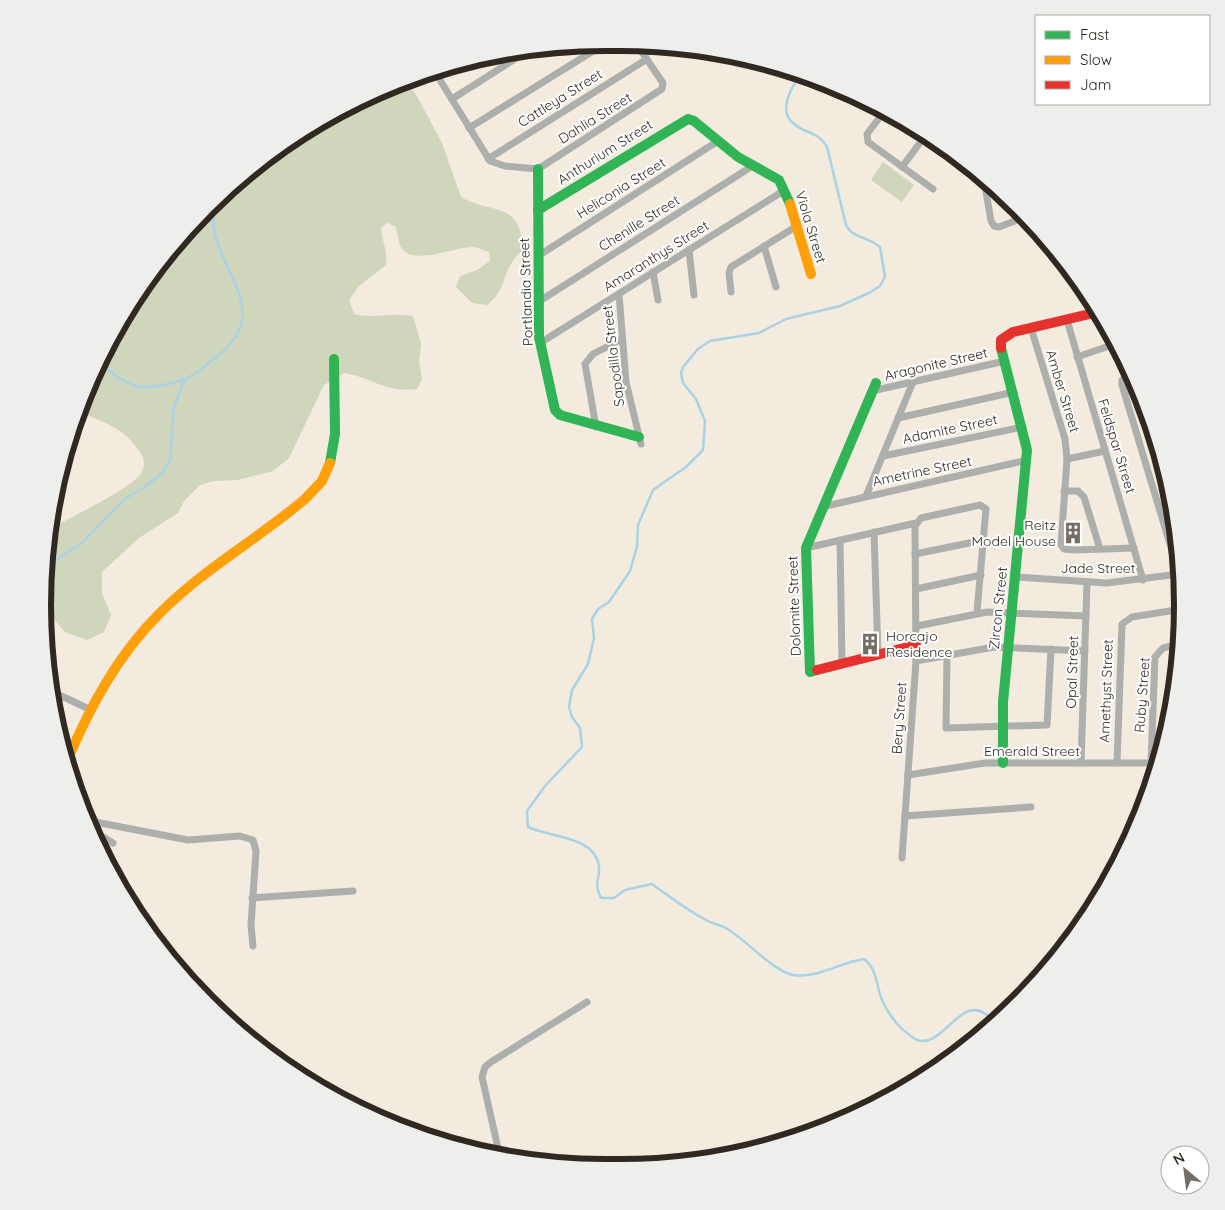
<svg xmlns="http://www.w3.org/2000/svg" width="1225" height="1210" font-family="Quicksand,sans-serif">
	<rect width="100%" height="100%" fill="#f3ebde"/>
	<g fill="#cfd6bc">
		<path d="M406,80L417,96L442,143L461,197C492,215 523,200 522,251C501,268 508,290 487,305L472,303L456,287L460,276L477,270L490,261L489,252C485,251 479,248 474,247C457,246 419,264 404,251C397,245 399,234 395,226L387,223L381,228C382,241 388,252 386,265L359,286L349,300L354,314C377,319 392,312 413,316L421,344L419,361L422,379L417,389C383,393 375,378 344,373L324,385L289,458L273,471L238,480L214,481L200,485L184,501L178,513L139,538L102,572V593L111,615L104,632L87,640L65,632L43,607L50,529C71,517 126,491 140,475C145,469 145,460 141,454C127,429 104,422 79,412L85,390L137,293L207,207L292,137L389,85Z"/>
		<path d="M883,162L914,185L902,202L871,180Z"/>
	</g>
	<g fill="none" stroke-linecap="round" stroke-linejoin="round">
		<g stroke="#aad2e5" stroke-width="2.5">
			<path d="M801,75C791,87 778,110 793,123C806,135 817,130 827,147L846,225C852,238 869,237 880,247L885,277L880,286L869,293L840,306L786,319L759,333L710,341L698,349L683,367L681,373L683,383L696,399L705,421L703,450L686,467L653,490L638,525L637,547L630,571L609,602L598,609L592,619L594,638L588,664L572,690L569,707L572,717L580,728L582,747L545,786L527,811L528,827C551,838 596,836 599,867C600,881 593,881 601,898H614L625,890L652,884C670,897 687,910 706,920C712,924 718,924 724,927C745,938 771,970 793,975C817,979 841,962 864,959C878,970 876,986 882,1000C888,1013 896,1025 907,1033C910,1035 914,1039 917,1040C945,1050 963,984 994,1022"/>
			<path d="M100,363C131,389 142,393 182,380C194,377 204,366 214,359C278,311 215,273 213,219C213,213 215,206 216,200"/>
			<path d="M46,566L82,543L126,498L145,487L162,473L170,460L174,406L185,380"/>
		</g>
		<g stroke="#acafac" stroke-width="7">
			<path d="M435,72L490,161L505,166L538,169L662,89L663,83L637,45"/>
			<path d="M452,99L529,50"/>
			<path d="M867,102L956,162"/>
			<path d="M883,113L867,134L868,142L933,189"/>
			<path d="M469,128L606,43"/>
			<path d="M488,159L647,59"/>
			<path d="M902,167L922,140L923,132"/>
			<path d="M984,180L991,221L994,226L999,227L1025,217"/>
			<path d="M987,193L996,190"/>
			<path d="M764,246L776,287"/>
			<path d="M689,250L694,295"/>
			<path d="M538,256L718,141"/>
			<path d="M653,272L658,300"/>
			<path d="M731,292L729,273L731,267L797,226"/>
			<path d="M619,294L626,382L641,444"/>
			<path d="M538,302L754,165"/>
			<path d="M1067,320L1143,580"/>
			<path d="M1031,328L1065,439L1067,459L1061,545L1064,549L1074,550L1134,548"/>
			<path d="M540,343L785,190"/>
			<path d="M1077,357L1115,344"/>
			<path d="M1132,375L1122,380V385L1179,574"/>
			<path d="M872,391L1005,361"/>
			<path d="M898,418L1014,392"/>
			<path d="M596,427L585,364L593,354L622,339"/>
			<path d="M883,456L1023,427"/>
			<path d="M1067,459L1105,451"/>
			<path d="M1064,491H1078L1084,497L1100,549"/>
			<path d="M866,496L913,382"/>
			<path d="M822,507L1027,460"/>
			<path d="M874,532L878,655"/>
			<path d="M840,540L842,664"/>
			<path d="M806,548L916,523"/>
			<path d="M915,554L984,540"/>
			<path d="M1015,577L1107,583L1179,574"/>
			<path d="M916,589L981,575"/>
			<path d="M917,626L987,612L1086,616"/>
			<path d="M947,655L946,728L1047,725L1051,649"/>
			<path d="M916,661L994,647L1085,651"/>
			<path d="M51,691L91,710"/>
			<path d="M1081,763L1087,583"/>
			<path d="M1117,763L1122,624L1132,617L1182,609"/>
			<path d="M1151,763L1155,657L1163,648L1179,644"/>
			<path d="M908,775L985,763H1157"/>
			<path d="M905,816L1031,807"/>
			<path d="M85,820L188,840L240,836L253,840L256,851L251,925L253,946"/>
			<path d="M88,821L95,832L113,843"/>
			<path d="M902,858L916,661L915,526L921,518L980,505L986,509L977,612"/>
			<path d="M252,898L353,891"/>
			<path d="M436,1136L442,1140"/>
			<path d="M500,1157L482,1077L485,1067L491,1062L587,1002"/>
		</g>
		<g stroke="#30b455" stroke-width="10">
			<path d="M538,169L539,337L555,410L560,415L639,437"/>
			<path d="M538,210L688,119L694,121L738,157L779,180L790,204"/>
			<path d="M1001,348L1027,450L1003,702V763"/>
			<path d="M330,463L335,434L334,359"/>
			<path d="M817,670L810,672L806,548L876,383"/>
		</g>
		<g stroke="#ff9f0a" stroke-width="10">
			<path d="M790,204L811,274"/>
			<path d="M67,761C90,707 117,656 159,614C202,570 258,539 305,499L322,481L330,463"/>
		</g>
		<g stroke="#e5322d" stroke-width="10">
			<path d="M1001,348V340L1013,332L1098,312"/>
			<path d="M817,670L916,645"/>
		</g>
	</g>
	<defs>
		<g id="building-bare" transform="scale(1.725)"><path d="M-4-6H4V6H1V3H-1V6H-4ZM-2.5-4.3h1.7v1.8h-1.7ZM.8-4.3h1.7v1.8H.8ZM-2.5-1h1.7V.8h-1.7ZM.8-1h1.7V.8H.8Z" fill="#746d63" stroke="#fff" stroke-width="2.5" paint-order="stroke"/></g>
	</defs>
	<g fill-rule="evenodd">
		<use href="#building-bare" x="1073" y="533"/>
		<use href="#building-bare" x="870" y="644"/>
	</g>
	<g text-anchor="middle" stroke-width="4" stroke-linejoin="round" paint-order="stroke">
		<g font-size="14" fill="#2f2921" stroke="#fff">
			<text transform="translate(560 98) rotate(-32)" y="5">Cattleya Street</text>
			<text transform="translate(595 118) rotate(-32)" y="5">Dahlia Street</text>
			<text transform="translate(605 152) rotate(-32)" y="5">Anthurium Street</text>
			<text transform="translate(621 188) rotate(-32)" y="5">Heliconia Street</text>
			<text transform="translate(639 223) rotate(-32)" y="5">Chenille Street</text>
			<text transform="translate(811 227) rotate(73)" y="5">Viola Street</text>
			<text transform="translate(656 256) rotate(-32)" y="5">Amaranthys Street</text>
			<text transform="translate(526 292) rotate(-92)" y="5">Portlandia Street</text>
			<text transform="translate(613 356) rotate(-97)" y="5">Sapodilla Street</text>
			<text transform="translate(936 364) rotate(-13)" y="5">Aragonite Street</text>
			<text transform="translate(1063 391) rotate(73)" y="5">Amber Street</text>
			<text transform="translate(950 429) rotate(-12)" y="5">Adamite Street</text>
			<text transform="translate(1117 446) rotate(73)" y="5">Feldspar Street</text>
			<text transform="translate(922 471) rotate(-12)" y="5">Ametrine Street</text>
			<text x="1098" y="573">Jade Street</text>
			<text transform="translate(794 606) rotate(-92)" y="5">Dolomite Street</text>
			<text transform="translate(998 608) rotate(-84)" y="5">Zircon Street</text>
			<text transform="translate(1072 672) rotate(-88)" y="5">Opal Street</text>
			<text transform="translate(1106 691) rotate(-88)" y="5">Amethyst Street</text>
			<text transform="translate(1142 695) rotate(-86)" y="5">Ruby Street</text>
			<text transform="translate(899 718) rotate(-86)" y="5">Bery Street</text>
			<text x="1032" y="756">Emerald Street</text>
		</g>
		<g font-size="14" fill="#2f2921" stroke="#fff" text-anchor="end">
			<text x="1056" y="530">Reitz<tspan x="1056" dy="16">Model House</tspan></text>
			<text x="886" y="641" text-anchor="start">Horcajo<tspan x="886" dy="16">Residence</tspan></text>
		</g>
	</g>
	<path d="M0 0H1225V1210H0ZM605 51H620A554 554 0 0 1 1174 605V605A554 554 0 0 1 620 1159H605A554 554 0 0 1 51 605V605A554 554 0 0 1 605 51Z" fill="#eeeeed" fill-rule="evenodd"/>
	<path fill="none" stroke="#2f2921" stroke-width="6" d="M605 51H620A554 554 0 0 1 1174 605V605A554 554 0 0 1 620 1159H605A554 554 0 0 1 51 605V605A554 554 0 0 1 605 51Z"/>
	<rect x="1035" y="15" width="175" height="90" fill="#ffffff" stroke="#aca9a6"/>
	<rect x="1045" y="31" width="25" height="8" fill="#30b455" stroke="#aca9a6"/>
	<text x="1080" y="40" font-size="15" fill="#2f2921">Fast</text>
	<rect x="1045" y="56" width="25" height="8" fill="#ff9f0a" stroke="#aca9a6"/>
	<text x="1080" y="65" font-size="15" fill="#2f2921">Slow</text>
	<rect x="1045" y="81" width="25" height="8" fill="#e5322d" stroke="#aca9a6"/>
	<text x="1080" y="90" font-size="15" fill="#2f2921">Jam</text>
	<g transform="translate(1185 1170) rotate(331)"><circle r="24" fill="#ffffff" stroke="#aca9a6"/>
	<path d="M0-4L9 19L0 12L-9 19Z" fill="#746d63"/>
	<text y="-8" font-size="14" font-weight="bold" text-anchor="middle" fill="#2f2921">N</text>
	</g>
</svg>
